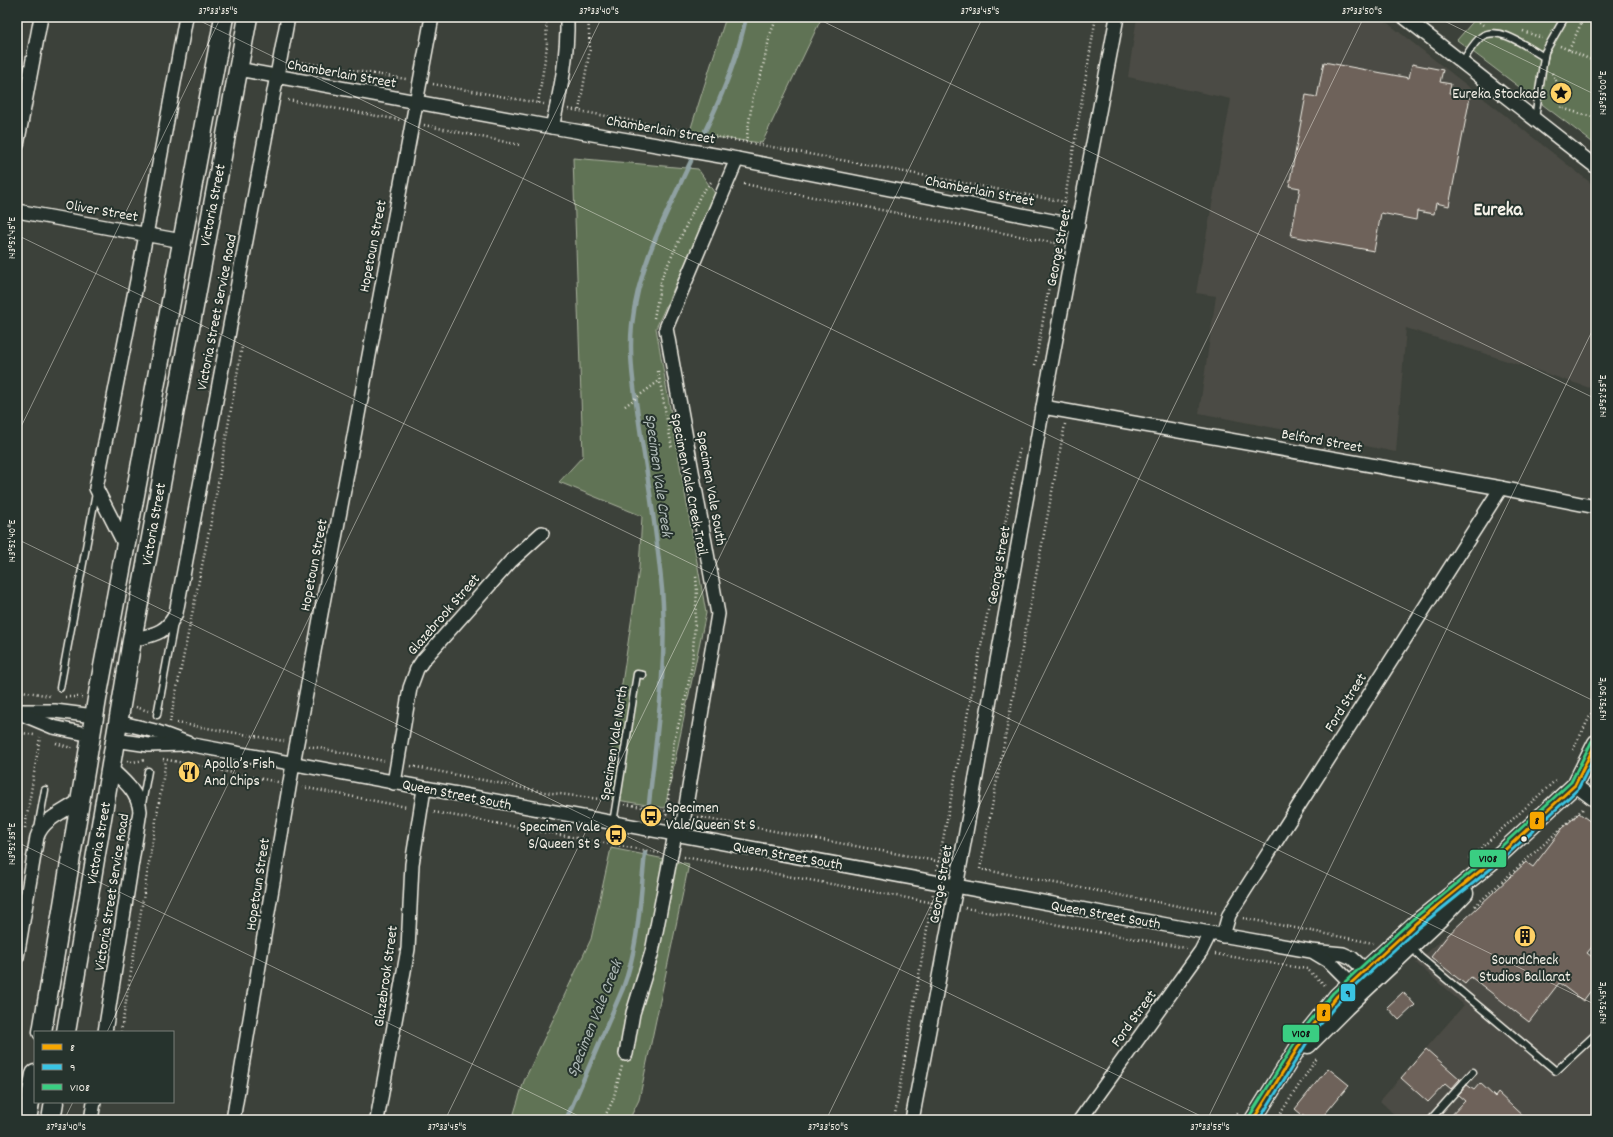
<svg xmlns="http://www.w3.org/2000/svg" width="1613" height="1137" font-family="Dekko,sans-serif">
	<rect width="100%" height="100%" fill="#3c413a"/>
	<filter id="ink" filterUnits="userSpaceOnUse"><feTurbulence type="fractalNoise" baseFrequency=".025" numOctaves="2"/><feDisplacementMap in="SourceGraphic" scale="8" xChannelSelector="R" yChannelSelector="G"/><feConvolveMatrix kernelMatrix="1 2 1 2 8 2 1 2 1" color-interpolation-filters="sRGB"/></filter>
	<g filter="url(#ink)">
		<g fill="#4b4b44">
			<path d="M1137,17H1380L1596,187V390L1406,328L1396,452L1199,413L1216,296L1196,293L1231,99L1128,77Z"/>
			<path d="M1579,813L1596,826V1120H1400L1380,1101L1464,1005L1416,963Z"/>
		</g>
		<g fill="#617355" stroke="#aab29e">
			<path d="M726,17H822L762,143L689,134Z"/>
			<path d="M1477,17H1596V145L1457,40Z"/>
			<path d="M573,158L698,169L716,195L656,328L706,613L665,808L605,798L639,569L642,516L559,482L583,456Z"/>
			<path d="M611,848L689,864L639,1100L629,1120H512L524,1081L591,939Z"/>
		</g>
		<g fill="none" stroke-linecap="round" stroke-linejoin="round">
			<g stroke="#8fa1a2" stroke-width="4.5">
				<path d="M705,131C723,94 738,57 746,17"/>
				<path d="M649,803C657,732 669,650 661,579C656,531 649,484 641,436C636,399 628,362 632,325C638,266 666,214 691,161"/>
				<path d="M566,1120L623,988C639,946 640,898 645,853"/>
			</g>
		</g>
		<g fill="#6e625a" stroke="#f4f1e8">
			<path d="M1324,62L1409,78L1412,64L1443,70L1440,82L1451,84L1449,93L1470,97L1449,206L1436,203L1434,214L1417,211L1416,220L1381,213L1374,251L1291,236L1300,188L1289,186L1306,95L1317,97Z"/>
			<path d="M1579,813L1596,826V942L1587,953L1596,960V984L1583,1001L1559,983L1529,1022L1471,977L1465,984L1431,957L1448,935L1526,862L1533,867L1562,829Z"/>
			<path d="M1403,992L1415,1005L1399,1020L1387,1007Z"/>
			<path d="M1426,1049L1460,1079L1451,1089L1445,1084L1428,1102L1401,1078Z"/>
			<path d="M1328,1068L1349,1085L1320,1120H1308L1295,1109Z"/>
			<path d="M1480,1083L1495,1097L1498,1093L1527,1120H1447L1465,1101L1458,1095L1467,1085L1474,1090Z"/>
		</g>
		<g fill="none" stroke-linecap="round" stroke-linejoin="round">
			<g stroke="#f4f1e8" stroke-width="9">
				<g id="service">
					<path d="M1544,57L1545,52L1565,17"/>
					<path d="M1462,62C1468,54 1473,43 1481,37C1499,24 1528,48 1544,57L1535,119"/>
					<path d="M60,688L96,493"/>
					<path d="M157,715L174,623"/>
					<path d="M142,804L148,771"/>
					<path d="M613,823L637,674L643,675"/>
					<path d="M38,828L45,790"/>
					<path d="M1411,946L1420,957L1556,1071L1596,1034"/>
					<path d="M1430,1120L1473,1072"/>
				</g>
			</g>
			<g stroke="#f4f1e8" stroke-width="16">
				<g id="minor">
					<path d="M1404,17L1596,167"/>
					<path d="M238,69L552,127L732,158L1078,226"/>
					<path d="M552,127C561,90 568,55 567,17"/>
					<path d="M17,145L41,17"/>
					<path d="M17,211L182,241"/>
					<path d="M1043,407L1501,488L1596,507"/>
					<path d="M125,545L96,488L146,235L186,17"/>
					<path d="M132,640C151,635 167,634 176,613L288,17"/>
					<path d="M19,711H55L94,716"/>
					<path d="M17,712L53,727L91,735"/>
					<path d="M118,722L155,731L193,745L1210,933L1311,951L1343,954L1352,958L1364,969"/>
					<path d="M115,740L149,745L184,744"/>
					<path d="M394,783L410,688L417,669L423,660L511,561L542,533"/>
					<path d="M1575,785L1596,801"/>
					<path d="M681,835L718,614L666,328L737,159"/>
					<path d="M1223,936L1229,915L1501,488"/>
					<path d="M1315,953L1330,962L1350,982"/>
					<path d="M17,957L37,837C43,818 65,812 80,800"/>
					<path d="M105,1032L140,811C138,792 124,781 110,768"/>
					<path d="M626,1054L633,1013L652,952L675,834"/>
					<path d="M91,1120L94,1102"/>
					<path d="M233,1120L293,764L432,17"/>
					<path d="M377,1120L408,949L412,864L424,789"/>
					<path d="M912,1120L956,887L1043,407L1117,17"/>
					<path d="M1080,1120L1201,951L1210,933"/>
				</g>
			</g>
			<g stroke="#f4f1e8" stroke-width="19">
				<g id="tertiary">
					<path d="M1308,1045L1346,1007L1444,915L1465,893"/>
					<path d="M1253,1120L1307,1033L1337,996L1416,923L1495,859L1575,785L1596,743"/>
				</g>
			</g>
			<g stroke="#f4f1e8" stroke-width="21">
				<g id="secondary">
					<path d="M42,1032L97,699L224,17"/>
					<path d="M66,1032L132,640L248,17"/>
					<path d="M27,1120L35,1074"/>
					<path d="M51,1120L54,1102"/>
				</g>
			</g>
			<g stroke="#f4f1e8" stroke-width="2.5" stroke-dasharray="1 3" stroke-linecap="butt">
				<path d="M1473,17L1483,25"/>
				<path d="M1523,31L1542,38"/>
				<path d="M1560,46L1596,62"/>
				<path d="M1569,50L1584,17"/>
				<path d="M294,61L406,79"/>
				<path d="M1552,73L1562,92L1561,108L1596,118"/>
				<path d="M433,84L544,104"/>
				<path d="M288,100L400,120"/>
				<path d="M538,103L547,46L546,17"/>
				<path d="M569,109L1065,202"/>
				<path d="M579,110L590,49L588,17"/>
				<path d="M424,125L520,145"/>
				<path d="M746,142L753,96L761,75L770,35L777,17"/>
				<path d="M744,184L1056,243"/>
				<path d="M1063,210L1096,17"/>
				<path d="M654,318L662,277L701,194L711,182"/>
				<path d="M1035,365L1058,236"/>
				<path d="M658,371L672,448"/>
				<path d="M625,406L659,381"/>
				<path d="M1065,424L980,869L1216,913"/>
				<path d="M17,690L50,696"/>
				<path d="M65,697H82"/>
				<path d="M136,707L148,711"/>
				<path d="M170,722L213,512L242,346"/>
				<path d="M177,723L284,741"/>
				<path d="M17,732L34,735"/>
				<path d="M56,743L74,749"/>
				<path d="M309,746L384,761"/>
				<path d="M1573,750L1596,704"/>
				<path d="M163,759L278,782"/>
				<path d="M127,761L132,762L146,760"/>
				<path d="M411,766L544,792L607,800"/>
				<path d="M302,787L407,807"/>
				<path d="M625,804L671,812"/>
				<path d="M434,812L659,853"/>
				<path d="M698,817L947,863"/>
				<path d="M666,819L674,740L685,702L692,665L697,591L696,575"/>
				<path d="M25,828L40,737"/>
				<path d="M684,857L940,904"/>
				<path d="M1469,859L1557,779"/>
				<path d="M937,870L1020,447"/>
				<path d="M1475,906L1584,808"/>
				<path d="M965,908L1186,948"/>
				<path d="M1243,918L1373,943"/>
				<path d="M1215,954L1307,969L1326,986"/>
				<path d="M121,1032L166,760"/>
				<path d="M603,1120L613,1100L622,1066"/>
				<path d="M894,1120L933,894"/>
				<path d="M1233,1120L1239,1111"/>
				<path d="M1276,1120L1317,1058"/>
			</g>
			<use href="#service" stroke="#26332d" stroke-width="6"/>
			<use href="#minor" stroke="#26332d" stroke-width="13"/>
			<use href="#tertiary" stroke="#26332d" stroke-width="16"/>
			<use href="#secondary" stroke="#26332d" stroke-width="18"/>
			<g stroke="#26332d" stroke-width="6">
				<path id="bus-1" d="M1253,1120L1307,1033L1337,996L1416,923L1495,859L1575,785L1596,743"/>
			</g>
			<g stroke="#26332d" stroke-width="6">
				<path id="bus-2" d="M1259,1120L1311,1036L1341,999L1419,927L1498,863L1578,789L1596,754"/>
			</g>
			<g stroke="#26332d" stroke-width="6">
				<path id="bus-3" d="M1249,1117L1303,1030L1333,993L1413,919L1492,855L1571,782L1592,741"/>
			</g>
			<use href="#bus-1" stroke="#f7a600" stroke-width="3"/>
			<use href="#bus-2" stroke="#3ac5e4" stroke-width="3"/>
			<use href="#bus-3" stroke="#3ace82" stroke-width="3"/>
		</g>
	</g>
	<path fill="none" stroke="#f4f1e8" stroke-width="1" stroke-opacity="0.45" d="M192,17L1596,702M814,17L1596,399M1436,17L1596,95M17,235L1596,1005M17,435L221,17M17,539L1209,1120M17,842L587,1120M107,1032L602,17M64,1120L73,1102M445,1120L983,17M826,1120L1364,17M1207,1120L1596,323M1588,1120L1596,1104"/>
	<defs>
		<g id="sight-disc" transform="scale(1.15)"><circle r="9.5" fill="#ffd166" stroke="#26332d"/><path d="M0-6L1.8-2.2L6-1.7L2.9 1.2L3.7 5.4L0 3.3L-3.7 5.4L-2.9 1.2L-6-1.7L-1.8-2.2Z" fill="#111"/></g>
		<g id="restaurant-disc" transform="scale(1.15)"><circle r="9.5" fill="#ffd166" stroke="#26332d"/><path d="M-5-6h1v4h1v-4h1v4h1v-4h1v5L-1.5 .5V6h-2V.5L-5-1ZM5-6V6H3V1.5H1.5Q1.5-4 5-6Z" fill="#111"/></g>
		<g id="bus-disc" transform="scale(1.15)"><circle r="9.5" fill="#ffd166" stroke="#26332d"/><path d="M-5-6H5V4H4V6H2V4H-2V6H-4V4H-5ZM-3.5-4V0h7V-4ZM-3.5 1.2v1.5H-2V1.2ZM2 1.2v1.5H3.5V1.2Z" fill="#111"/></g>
		<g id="building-disc" transform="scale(1.15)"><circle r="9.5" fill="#ffd166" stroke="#26332d"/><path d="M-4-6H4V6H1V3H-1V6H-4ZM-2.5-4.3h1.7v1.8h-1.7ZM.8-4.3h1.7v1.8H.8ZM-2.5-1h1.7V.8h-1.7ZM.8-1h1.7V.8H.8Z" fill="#111"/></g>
	</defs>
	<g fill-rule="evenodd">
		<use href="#sight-disc" x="1561" y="93"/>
		<use href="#restaurant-disc" x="189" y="772"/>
		<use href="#bus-disc" x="651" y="816"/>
		<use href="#bus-disc" x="616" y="835"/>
		<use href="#building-disc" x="1525" y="936"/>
	</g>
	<circle fill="#f4f1e8" stroke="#26332d" stroke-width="1.5" cx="1524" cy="839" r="3.5"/>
	<g text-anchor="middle" stroke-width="4" stroke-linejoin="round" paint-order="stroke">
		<g font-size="15" fill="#f4f1e8" stroke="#26332d">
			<text transform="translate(342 73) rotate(10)" y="5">Chamberlain Street</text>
			<text transform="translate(661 129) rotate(10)" y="5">Chamberlain Street</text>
			<text transform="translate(980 190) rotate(11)" y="5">Chamberlain Street</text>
			<text transform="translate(212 205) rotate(-79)" y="5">Victoria Street</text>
			<text transform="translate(102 210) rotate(10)" y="5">Oliver Street</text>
			<text transform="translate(372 246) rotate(-79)" y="5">Hopetoun Street</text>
			<text transform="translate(1058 247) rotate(-79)" y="5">George Street</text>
			<text transform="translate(216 312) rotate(-79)" y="5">Victoria Street Service Road</text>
			<text transform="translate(1322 440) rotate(10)" y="5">Belford Street</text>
			<text transform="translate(690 484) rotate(79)" y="5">Specimen Vale Creek Trail</text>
			<text transform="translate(712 488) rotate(80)" y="5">Specimen Vale South</text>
			<text transform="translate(153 524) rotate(-80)" y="5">Victoria Street</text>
			<text transform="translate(313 565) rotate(-79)" y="5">Hopetoun Street</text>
			<text transform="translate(998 565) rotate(-80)" y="5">George Street</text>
			<text transform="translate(443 614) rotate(-49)" y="5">Glazebrook Street</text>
			<text transform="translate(1345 702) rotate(-58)" y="5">Ford Street</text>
			<text transform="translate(613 743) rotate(-81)" y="5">Specimen Vale North</text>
			<text transform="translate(457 794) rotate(11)" y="5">Queen Street South</text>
			<text transform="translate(98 843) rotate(-80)" y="5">Victoria Street</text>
			<text transform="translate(788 855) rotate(10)" y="5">Queen Street South</text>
			<text transform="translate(257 884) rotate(-81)" y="5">Hopetoun Street</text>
			<text transform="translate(940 884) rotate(-80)" y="5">George Street</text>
			<text transform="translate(111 892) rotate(-81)" y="5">Victoria Street Service Road</text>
			<text transform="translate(1106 914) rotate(10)" y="5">Queen Street South</text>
			<text transform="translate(385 976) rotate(-82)" y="5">Glazebrook Street</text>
			<text transform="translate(1133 1018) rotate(-54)" y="5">Ford Street</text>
		</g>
		<g font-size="15" fill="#f4f1e8" stroke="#26332d" text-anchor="end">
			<text x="1546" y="98">Eureka Stockade</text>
			<text x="204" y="768" text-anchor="start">Apollo’s Fish<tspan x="204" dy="17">And Chips</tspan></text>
			<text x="666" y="812" text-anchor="start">Specimen<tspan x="666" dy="17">Vale/Queen St S</tspan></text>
			<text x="600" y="831">Specimen Vale<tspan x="600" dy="17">S/Queen St S</tspan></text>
			<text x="1525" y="964" text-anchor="middle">SoundCheck<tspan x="1525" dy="17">Studios Ballarat</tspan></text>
		</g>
		<g font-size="16" font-style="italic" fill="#b1bcb9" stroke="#26332d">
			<text transform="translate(660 475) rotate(82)" y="6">Specimen Vale Creek</text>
			<text transform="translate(593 1018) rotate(-68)" y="6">Specimen Vale Creek</text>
		</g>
		<g font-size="19" font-weight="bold" fill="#f4f1e8" stroke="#26332d">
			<text x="1498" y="215">Eureka</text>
		</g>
	</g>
	<g stroke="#26332d" stroke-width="1.5">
		<rect x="1529" y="811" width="16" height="19" rx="4" fill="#f7a600"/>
		<rect x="1469" y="849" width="38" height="19" rx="4" fill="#3ace82"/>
		<rect x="1340" y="983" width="16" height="19" rx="4" fill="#3ac5e4"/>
		<rect x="1316" y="1003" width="15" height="19" rx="4" fill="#f7a600"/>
		<rect x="1282" y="1024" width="38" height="19" rx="4" fill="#3ace82"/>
	</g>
	<g font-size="11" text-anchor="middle" font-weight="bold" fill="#111">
		<text x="1537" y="824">8</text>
		<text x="1488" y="862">V108</text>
		<text x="1348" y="997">9</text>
		<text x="1324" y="1016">8</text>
		<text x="1301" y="1037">V108</text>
	</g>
	<rect width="1613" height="1137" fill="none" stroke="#26332d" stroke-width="44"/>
	<rect x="34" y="1031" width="140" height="72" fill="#26332d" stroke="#787f78"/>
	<rect x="42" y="1044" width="20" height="6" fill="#f7a600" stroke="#787f78"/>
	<text x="70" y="1051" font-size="12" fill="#f4f1e8">8</text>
	<rect x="42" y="1064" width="20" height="6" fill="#3ac5e4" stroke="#787f78"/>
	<text x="70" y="1071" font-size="12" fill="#f4f1e8">9</text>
	<rect x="42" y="1084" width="20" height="6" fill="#3ace82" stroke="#787f78"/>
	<text x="70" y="1091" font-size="12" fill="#f4f1e8">V108</text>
	<rect x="22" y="22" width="1569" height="1093" fill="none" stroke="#f4f1e8" stroke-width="1.5"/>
	<g font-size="10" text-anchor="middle" fill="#f4f1e8">
		<text x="218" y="14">37°33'35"S</text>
		<text x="599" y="14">37°33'40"S</text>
		<text x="980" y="14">37°33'45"S</text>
		<text x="1362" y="14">37°33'50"S</text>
		<text transform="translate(1602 93) rotate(-90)" y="4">143°53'00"E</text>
		<text transform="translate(11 238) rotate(-90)" y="4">143°52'45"E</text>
		<text transform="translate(1602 396) rotate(-90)" y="4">143°52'55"E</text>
		<text transform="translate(11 541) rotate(-90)" y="4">143°52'40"E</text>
		<text transform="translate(1602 699) rotate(-90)" y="4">143°52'50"E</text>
		<text transform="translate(11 844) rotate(-90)" y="4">143°52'35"E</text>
		<text transform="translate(1602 1003) rotate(-90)" y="4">143°52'45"E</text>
		<text x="66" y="1130">37°33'40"S</text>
		<text x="447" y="1130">37°33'45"S</text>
		<text x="828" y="1130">37°33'50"S</text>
		<text x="1210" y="1130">37°33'55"S</text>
	</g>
</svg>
